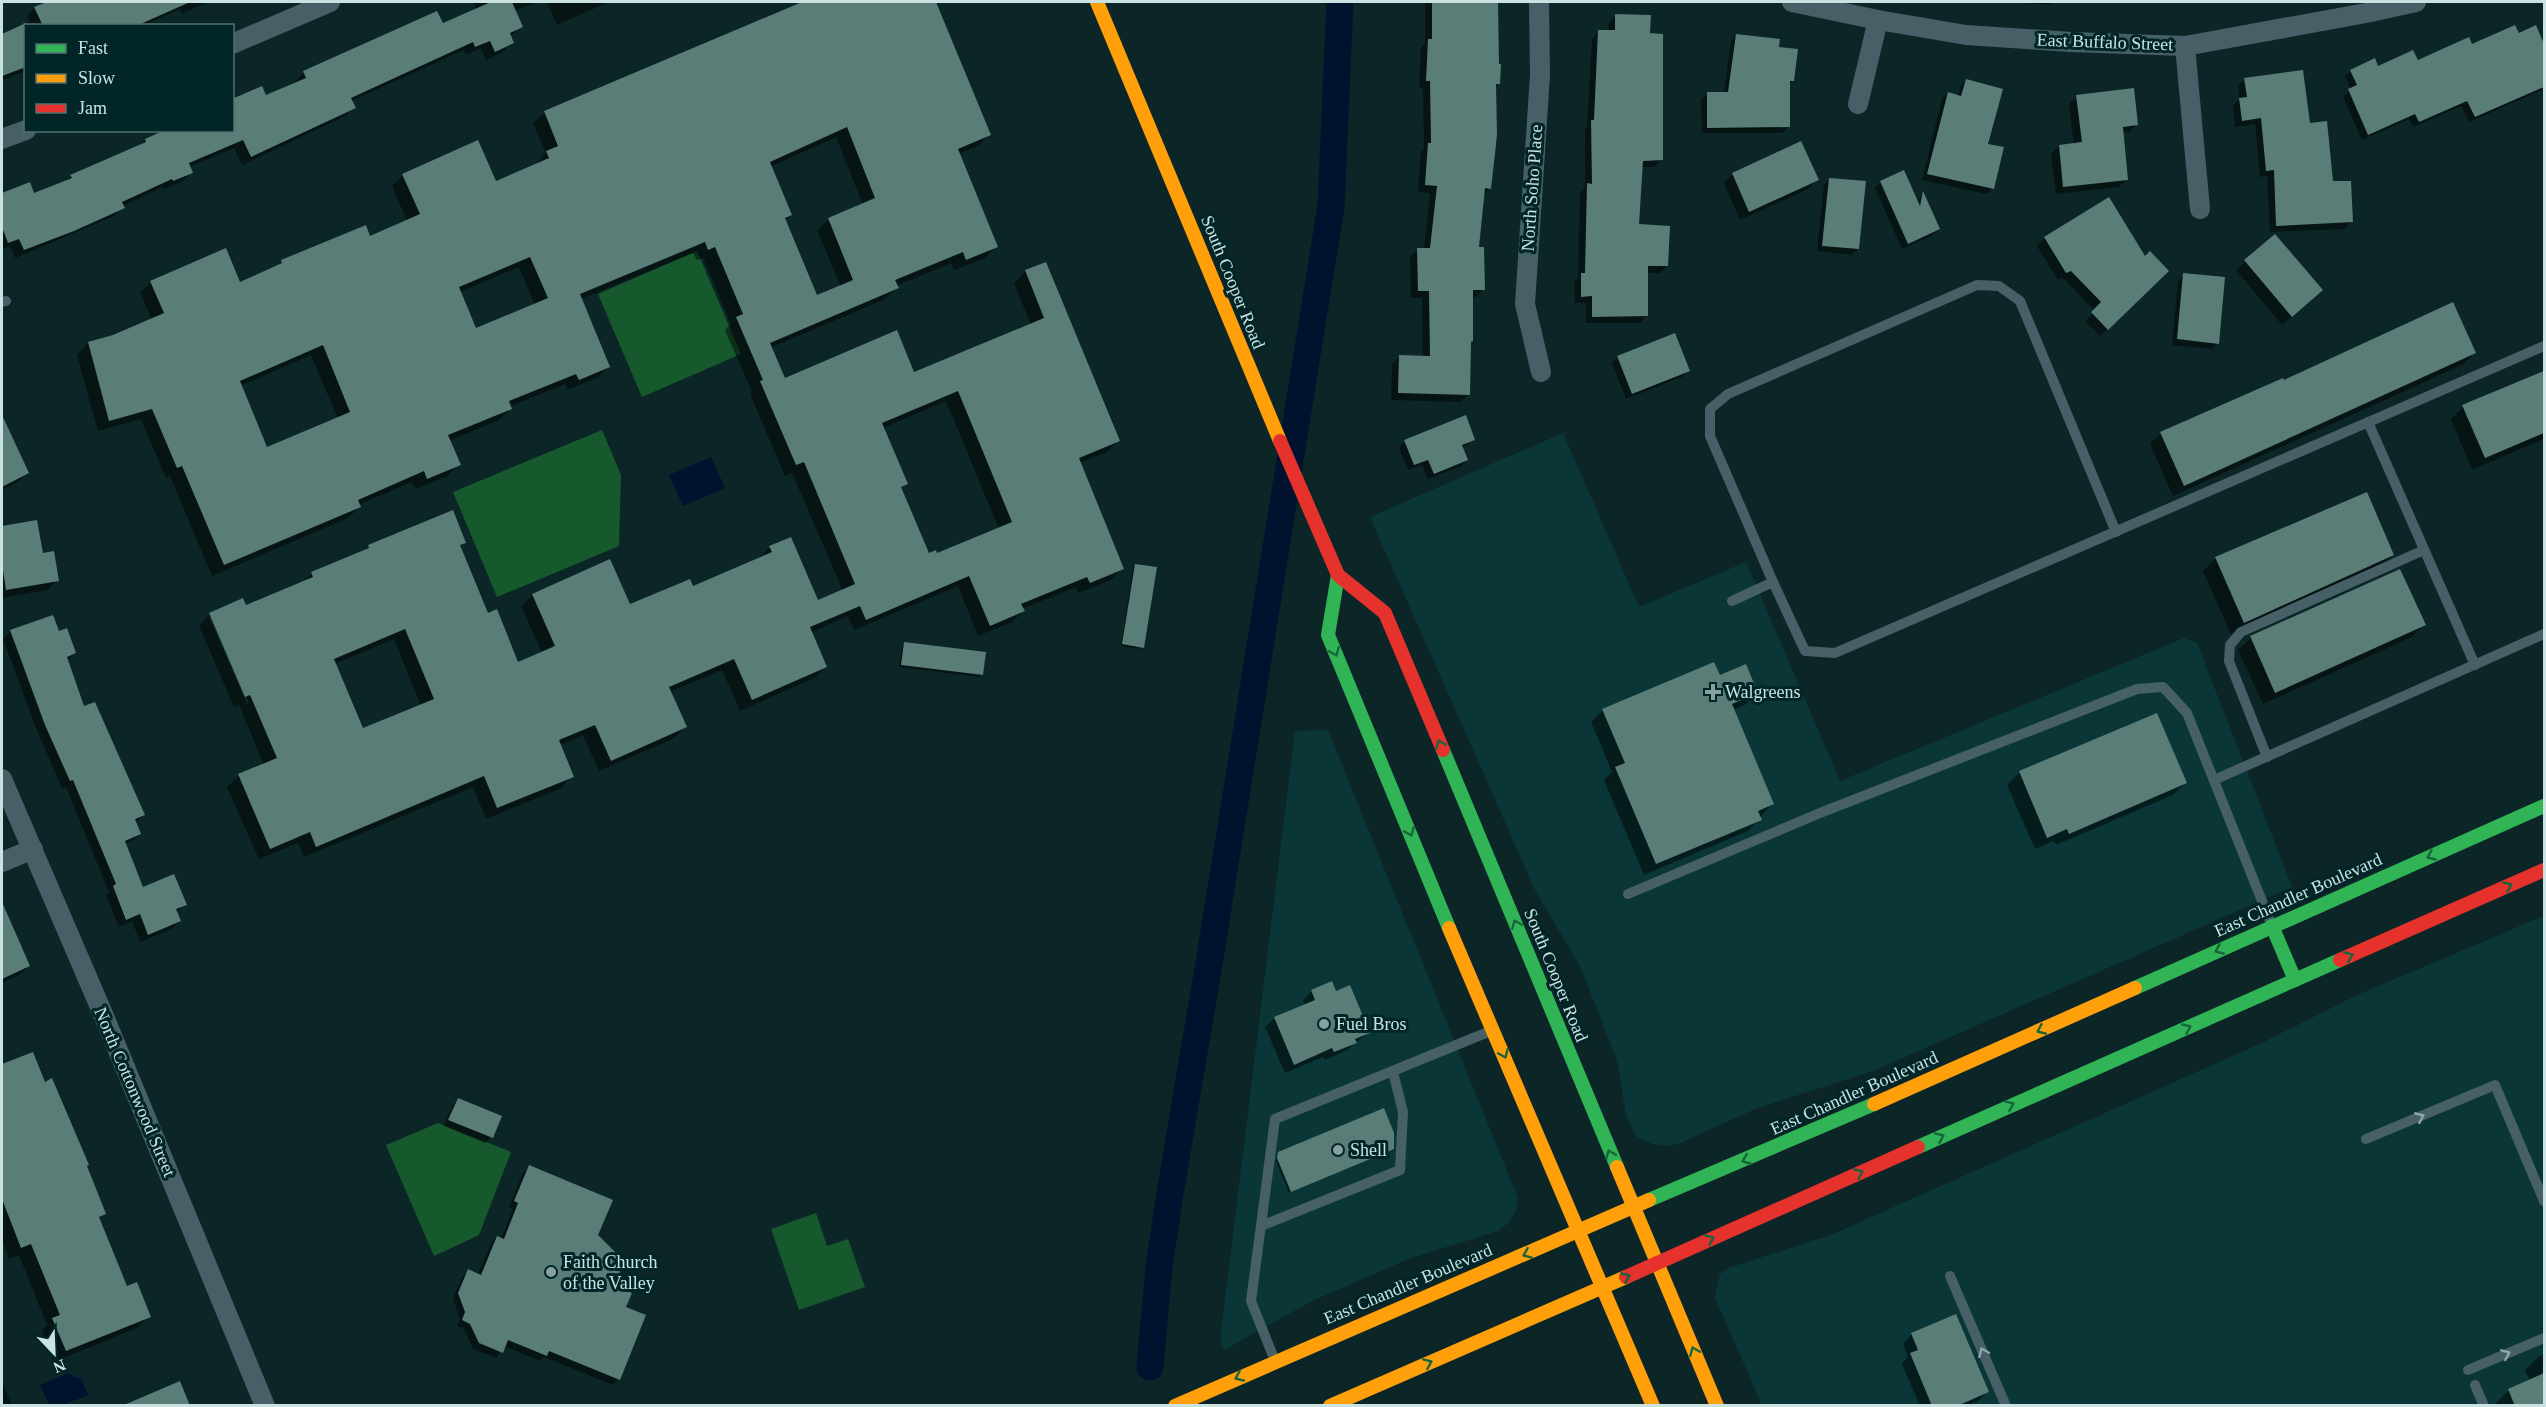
<svg xmlns="http://www.w3.org/2000/svg" width="2546" height="1407" font-family="Georgia,serif">
	<rect width="100%" height="100%" fill="#0c2627"/>
	<g fill="#0b3638">
		<path d="M1563,433L1639,607L1746,562L1840,781L2184,638L2197,643L2292,887L1873,1071L1755,1109L1678,1144L1666,1146L1653,1144L1637,1138L1626,1115L1617,1060L1580,966L1536,892L1370,517Z"/>
		<path d="M1328,730L1518,1198L1516,1211L1508,1223L1498,1231L1411,1258L1314,1300L1224,1350L1220,1340L1295,731Z"/>
		<path d="M2544,916V1405H1762L1715,1298L1720,1274L1728,1268L1831,1235L2264,1042L2357,995Z"/>
	</g>
	<g fill="#16592c">
		<path d="M697,251L741,354L642,397L598,294Z"/>
		<path d="M602,430L621,475L619,546L497,597L453,492Z"/>
		<path d="M438,1123L511,1152L479,1235L434,1256L386,1145Z"/>
		<path d="M816,1213L827,1246L848,1239L865,1287L799,1310L771,1229Z"/>
	</g>
	<g fill="#01122f">
		<path d="M711,457L725,488L683,506L669,475Z"/>
		<path d="M69,1373L74,1377L81,1378L88,1395L63,1405H49L40,1385Z"/>
	</g>
	<g fill="#0007" fill-rule="evenodd">
		<path d="M51,2H69L72,10L91,2H208L182,14L180,9L142,26H26V71L2,80V35L30,23L27,16L35,8Z"/>
		<path d="M474,2H537L514,11L521,27L509,37L512,43L503,52L486,60L481,48L466,55L464,50L351,101L354,108L345,116L242,165L234,148L189,167L191,173L183,181L164,189L163,187L122,206L123,208L114,216L15,258L10,246L2,250V194L29,184L33,195L65,182L71,176L139,147L146,140L232,130L265,97L296,84L295,81L304,73L437,13L442,25L476,10Z"/>
		<path d="M547,2H609L557,25Z"/>
		<path d="M803,2H880L882,6L893,2H934L989,135L978,146L958,154L996,246L985,258L954,270L951,263L896,286L897,288L885,299L770,348L784,380L914,374L1031,325L1014,283L1026,271L1045,264L1118,440L1107,452L1079,463L1122,568L1111,580L1078,593L1076,587L1022,609L1023,611L1012,622L978,636L958,586L854,630L848,616L810,633L826,667L814,678L740,711L722,670L669,692L685,727L673,739L599,771L583,735L560,745L572,776L561,788L486,819L473,787L304,857L298,843L259,859L227,787L239,776L264,765L239,705L234,707L199,626L210,614L245,607L302,583L312,574L363,552L369,546L465,542L459,547L487,615L517,664L542,653L521,606L533,595L630,606L692,588L759,558L770,547L817,602L843,591L792,473L785,476L750,394L752,392L725,330L731,324L703,258L697,260L693,253L581,299L608,367L597,378L567,390L565,384L509,407L510,409L499,420L449,441L459,464L447,476L416,489L412,482L358,505L359,507L348,518L212,576L170,476L166,478L141,419L98,431L77,355L88,343L114,337L152,320L140,293L151,282L239,284L276,267L282,262L369,238L407,221L392,186L403,175L495,182L536,165L546,153L533,123L545,112ZM836,137L863,205L829,219L817,230L841,287L816,297L784,221L791,214L770,167ZM519,267L535,305L475,330L460,292ZM311,355L338,419L267,449L240,386ZM946,401L999,529L936,555H928L900,489L906,484L883,428ZM209,617H213L249,703L247,704ZM394,639L421,706L363,730L334,664Z"/>
		<path d="M1425,2H1497L1499,83L1494,88L1490,188L1482,196L1477,249L1483,290L1476,297H1471L1469,394L1461,402L1391,400L1392,364L1399,357H1423L1422,298H1411L1410,257L1418,250L1424,249L1430,193L1418,192L1421,152L1424,149L1423,88H1419L1421,48L1425,43Z"/>
		<path d="M2017,2H2052L2049,5Z"/>
		<path d="M1616,15L1649,35L1661,160L1654,167H1641L1637,226L1667,266L1660,273H1647V315L1640,323H1586V303H1575L1574,282L1578,278L1580,192L1585,187V129L1587,127L1592,39L1599,31H1608L1609,23Z"/>
		<path d="M2535,27L2544,48V89L2469,122L2461,106L2413,127L2409,119L2362,140L2343,97L2351,89L2345,77L2351,71L2417,62L2518,35Z"/>
		<path d="M1737,35L1777,48L1793,81L1788,85V127L1782,133H1702L1701,100L1707,94H1724L1731,41Z"/>
		<path d="M2245,79L2309,125L2332,183L2351,222L2344,229L2270,232L2267,176L2260,177L2255,124L2235,127L2233,106L2240,99L2238,86Z"/>
		<path d="M1966,81L1986,145L1993,188L1987,194L1922,180L1942,99L1948,93L1958,96L1960,87Z"/>
		<path d="M2077,96L2137,124L2129,132L2122,133L2127,179L2119,187L2056,194L2051,154L2059,146L2074,145L2069,104Z"/>
		<path d="M1733,174L1817,180L1808,189L1740,220L1724,183Z"/>
		<path d="M1829,179L1858,249L1852,255L1817,251L1824,185Z"/>
		<path d="M1881,182L1917,202L1923,193L1939,229L1933,235L1902,249L1875,188Z"/>
		<path d="M2109,199L2145,258L2167,271L2100,336L2085,321L2095,311L2062,277L2058,280L2037,246L2045,238Z"/>
		<path d="M2275,236L2312,299L2282,325L2236,270Z"/>
		<path d="M2184,275L2217,343L2212,349L2172,345L2178,281Z"/>
		<path d="M2474,353L2464,364L2173,496L2150,444L2161,433L2283,382Z"/>
		<path d="M1617,357L1688,371L1682,377L1626,399L1612,363Z"/>
		<path d="M2544,372V439L2472,470L2451,419L2463,407Z"/>
		<path d="M8,433L27,473L18,482L2,490V436Z"/>
		<path d="M1474,440L1462,448L1467,460L1461,466L1428,479L1422,465L1408,470L1399,447L1405,441Z"/>
		<path d="M36,522L41,554L57,580L48,590L2,598V528Z"/>
		<path d="M2392,555L2380,567L2231,634L2203,571L2216,558Z"/>
		<path d="M1136,565L1142,647L1140,649L1121,646L1133,568Z"/>
		<path d="M2424,625L2412,637L2263,704L2238,650L2251,638Z"/>
		<path d="M11,631L58,633L75,653L66,661L84,708L143,815L135,823L140,834L132,841L124,844L142,889L185,904L176,913L180,921L172,929L140,942L132,921L119,927L106,895L109,892L66,787L62,788L38,733L3,639Z"/>
		<path d="M905,644L981,675L979,677L899,667L902,647Z"/>
		<path d="M1719,677L1757,693L1745,705L1733,710L1772,804L1748,831L1644,875L1604,780L1612,772L1591,722L1603,710Z"/>
		<path d="M2156,714L2185,783L2173,795L2056,845L2054,841L2035,849L2007,785L2020,772Z"/>
		<path d="M14,934L29,966L19,975L2,983V940Z"/>
		<path d="M1312,991L1335,993L1369,1032L1346,1051L1325,1060L1323,1057L1285,1073L1265,1027L1275,1018L1305,1005L1303,1000Z"/>
		<path d="M32,1053L44,1083L86,1167L105,1213L99,1219L126,1288L149,1316L137,1328L54,1362L42,1331L47,1325L19,1255L9,1259L2,1239V1066Z"/>
		<path d="M458,1100L491,1137L485,1143L444,1126L452,1106Z"/>
		<path d="M1392,1148L1289,1193L1276,1161L1279,1153Z"/>
		<path d="M529,1167L597,1235L624,1308L618,1379L613,1385L544,1357L540,1361L504,1346L496,1358L473,1349L464,1329L457,1326L460,1319L453,1299L462,1277L468,1271L478,1275L491,1243L497,1237L501,1239L513,1209L509,1207L523,1173Z"/>
		<path d="M1912,1334L1987,1392L1978,1401L1966,1406H1920L1902,1364L1908,1357L1903,1344Z"/>
		<path d="M2544,1354V1406H2497L2496,1403L2508,1391L2530,1381L2525,1370L2538,1357Z"/>
		<path d="M2,1381L12,1406H2Z"/>
	</g>
	<g fill="none" stroke-linecap="round" stroke-linejoin="round">
		<path stroke="#01122f" stroke-width="27" d="M1150,1367L1159,1267L1169,1200L1210,957L1331,206L1340,2"/>
	</g>
	<g fill="#5a7d78" fill-rule="evenodd">
		<path d="M47,2H190L136,26H43L34,7Z"/>
		<path d="M491,2H512L523,27L510,33L514,43L495,52L490,41L475,47L473,42L351,98L356,108L251,157L243,140L189,163L193,173L173,181L172,179L122,202L125,208L74,231L24,250L19,239L8,243L2,227V193L30,182L34,193L72,178L70,175L146,142L145,139L165,130H232V99L262,86L266,95L306,78L303,71L437,11L443,23Z"/>
		<path d="M802,2H936L991,135L958,149L998,247L966,260L963,252L895,280L899,288L770,343L785,378L897,330L914,372L1044,318L1025,270L1046,262L1120,441L1079,458L1124,569L1090,583L1087,577L1021,604L1025,611L990,626L969,576L866,620L860,606L810,627L827,667L752,700L734,659L669,687L687,727L611,761L595,725L559,740L574,777L497,808L484,776L316,847L310,832L270,849L238,774L277,758L250,695L245,697L209,613L243,598L246,605L313,577L311,572L369,548L368,545L453,510L466,543L460,545L488,613L497,609L518,662L555,646L532,594L610,559L630,604L690,579L693,586L772,552L769,546L791,537L818,600L855,584L804,462L796,465L760,381L763,380L736,317L743,314L715,247L708,250L705,242L580,294L610,367L579,380L576,374L509,401L512,409L448,435L461,465L427,479L424,471L358,500L361,507L224,565L182,466L177,468L152,409L109,421L88,342L113,335L164,313L150,281L226,248L240,282L282,263L281,260L366,225L370,236L420,214L402,174L478,140L496,181L549,158L546,151L558,146L544,111ZM847,127L875,198L828,218L853,280L817,295L785,218L792,215L770,162ZM530,257L548,298L476,328L459,287ZM323,345L350,412L267,447L240,381ZM958,391L1012,522L937,553L936,550L929,553L901,487L908,484L882,423ZM405,629L434,699L363,728L334,659Z"/>
		<path d="M1432,2H1498L1499,64H1501L1500,84H1496L1497,135L1491,189L1485,188L1479,247H1484L1485,290H1473V341L1471,342L1470,395L1398,393L1399,355L1430,356L1429,291H1418L1417,248H1430L1437,186L1425,185L1428,143H1431L1430,81H1426L1428,39H1432Z"/>
		<path d="M1615,14L1651,15L1650,33L1663,34V160L1643,161L1639,224L1670,226L1668,266H1648V316L1592,317V296L1581,297V273H1585L1587,183L1592,184L1591,120H1594L1598,30H1615Z"/>
		<path d="M26,23V67L2,76V34Z"/>
		<path d="M2515,25L2519,33L2536,25L2544,44V87L2475,117L2467,101L2419,122L2415,114L2368,135L2348,89L2357,85L2350,70L2375,58L2378,66L2413,50L2418,60L2469,37L2472,44Z"/>
		<path d="M1736,34L1780,39L1779,47L1798,49L1794,81H1790V127L1707,128V92H1728Z"/>
		<path d="M2303,70L2310,123L2327,121L2333,181H2351L2353,222L2276,226L2274,170L2266,171L2261,118L2242,121L2239,98L2247,97L2244,78Z"/>
		<path d="M1966,79L2003,89L1988,144L2004,147L1994,189L1927,174L1948,92L1961,96Z"/>
		<path d="M2134,88L2138,125L2123,127L2128,180L2063,187L2059,145L2082,142L2076,95Z"/>
		<path d="M1801,141L1819,180L1749,212L1732,173Z"/>
		<path d="M1904,170L1920,206L1923,191L1940,229L1908,244L1880,181Z"/>
		<path d="M1829,178L1866,181L1859,249L1822,246Z"/>
		<path d="M2109,197L2145,256L2150,251L2169,271L2108,330L2091,312L2101,302L2071,271L2066,273L2044,237Z"/>
		<path d="M2275,234L2323,290L2292,317L2244,260Z"/>
		<path d="M2183,273L2225,277L2219,344L2177,339Z"/>
		<path d="M2453,302L2476,353L2184,486L2160,432L2283,378L2284,380Z"/>
		<path d="M1675,333L1690,371L1632,394L1617,356Z"/>
		<path d="M2544,371V433L2485,458L2462,405Z"/>
		<path d="M2,415L29,473L2,487Z"/>
		<path d="M1466,415L1475,440L1462,445L1468,460L1434,474L1428,460L1414,465L1404,440Z"/>
		<path d="M2367,492L2394,555L2244,623L2215,557Z"/>
		<path d="M37,520L43,553L54,551L59,581L6,590L2,564V526Z"/>
		<path d="M1135,564L1157,567L1144,648L1122,644Z"/>
		<path d="M2400,569L2426,625L2275,693L2250,636Z"/>
		<path d="M53,615L59,631L67,628L76,653L67,657L84,706L95,702L145,815L135,819L141,834L125,841L143,887L174,874L187,905L176,909L181,921L148,935L140,914L126,920L113,886L116,884L73,780L70,781L45,725L10,630Z"/>
		<path d="M904,642L986,652L983,675L901,665Z"/>
		<path d="M1714,662L1720,675L1746,664L1758,693L1732,704L1774,804L1758,811L1762,820L1656,864L1615,767L1625,763L1602,709Z"/>
		<path d="M2157,713L2187,783L2069,834L2067,829L2047,838L2019,771Z"/>
		<path d="M2,902L30,966L2,979Z"/>
		<path d="M1332,981L1336,991L1350,985L1370,1033L1355,1039L1357,1043L1334,1052L1332,1048L1294,1065L1274,1017L1315,1000L1311,990Z"/>
		<path d="M33,1052L45,1082L52,1078L89,1165L87,1166L106,1214L99,1217L127,1286L137,1282L151,1317L66,1351L52,1318L60,1315L31,1244L21,1248L2,1199V1064Z"/>
		<path d="M458,1098L502,1116L493,1138L448,1120Z"/>
		<path d="M1384,1108L1394,1133V1149L1291,1192L1277,1158L1278,1152Z"/>
		<path d="M529,1165L613,1200L598,1235L616,1253L620,1264L619,1288L632,1293L626,1307L646,1315L620,1380L549,1351L547,1356L508,1340L503,1353L479,1343L470,1324L462,1320L465,1312L458,1293L468,1269L481,1275L497,1236L504,1239L518,1203L514,1201Z"/>
		<path d="M1956,1314L1989,1392L1957,1406H1932L1910,1353L1918,1350L1911,1333Z"/>
		<path d="M2544,1373V1406H2515L2508,1389Z"/>
		<path d="M180,1381L190,1406H124V1405Z"/>
	</g>
	<g fill="none" stroke-linecap="round" stroke-linejoin="round">
		<g stroke="#475f67" stroke-width="10">
			<path d="M2,302L6,301"/>
			<path d="M2368,422L2475,665"/>
			<path d="M1773,582L1710,436V409L1728,394L1977,285L1999,286L2020,301L2116,532"/>
			<path d="M1732,601L1773,582L1805,651L1835,653L2544,346"/>
			<path d="M2267,757L2229,661L2230,645L2241,632L2424,550"/>
			<path d="M2214,780L2544,634"/>
			<path d="M1628,894L1820,813L2137,689L2163,687L2187,713L2272,926"/>
			<path d="M2366,1139L2495,1085L2544,1201"/>
			<path d="M1261,1226L1400,1170L1403,1112L1393,1072"/>
			<path d="M1950,1276L2006,1406"/>
			<path d="M1275,1361L1251,1301L1275,1119L1493,1030"/>
			<path d="M2468,1370L2544,1338"/>
			<path d="M2475,1385L2484,1406"/>
		</g>
		<g stroke="#475f67" stroke-width="20">
			<path d="M1539,2L1540,75L1525,304L1541,372"/>
			<path d="M1792,2L1878,20L1966,35L2072,42L2185,46L2366,13L2416,2"/>
			<path d="M232,44L330,2"/>
			<path d="M2185,46L2200,209"/>
			<path d="M1858,104L1878,20"/>
			<path d="M2,139L26,130"/>
			<path d="M2,779L103,1014L265,1406"/>
			<path d="M2,862L33,849"/>
		</g>
		<g stroke="#30b455" stroke-width="14">
			<path d="M1338,575L1328,635L1449,928"/>
			<path d="M1443,750L1617,1167"/>
			<path d="M2272,926L2295,980"/>
			<path d="M2135,988L2544,806"/>
			<path d="M1918,1147L2340,960"/>
			<path d="M1649,1200L1874,1104"/>
		</g>
		<g stroke="#ff9f0a" stroke-width="14">
			<path d="M1097,2L1280,441"/>
			<path d="M1449,928L1653,1406"/>
			<path d="M1874,1104L2135,988"/>
			<path d="M1617,1167L1717,1406"/>
			<path d="M1175,1406L1649,1200"/>
			<path d="M1330,1406L1626,1277"/>
		</g>
		<g stroke="#e5322d" stroke-width="14">
			<path d="M1280,441L1338,575L1385,613L1443,750"/>
			<path d="M2340,960L2544,870"/>
			<path d="M1626,1277L1918,1147"/>
		</g>
	</g>
	<defs><path id="oneway-chevron" d="M-2-3.5L2.5 0L-2 3.5" fill="none" stroke-width="1.6" stroke-linecap="round" stroke-linejoin="round" transform="scale(1.5)"/></defs>
	<g stroke="#17653c">
		<use href="#oneway-chevron" transform="translate(1335 652) rotate(68)"/>
		<use href="#oneway-chevron" transform="translate(1440 744) rotate(-113)"/>
		<use href="#oneway-chevron" transform="translate(1410 832) rotate(68)"/>
		<use href="#oneway-chevron" transform="translate(2431 856) rotate(156)"/>
		<use href="#oneway-chevron" transform="translate(2508 886) rotate(-24)"/>
		<use href="#oneway-chevron" transform="translate(1516 924) rotate(-113)"/>
		<use href="#oneway-chevron" transform="translate(2219 950) rotate(156)"/>
		<use href="#oneway-chevron" transform="translate(2349 956) rotate(-24)"/>
		<use href="#oneway-chevron" transform="translate(2187 1028) rotate(-24)"/>
		<use href="#oneway-chevron" transform="translate(2041 1030) rotate(156)"/>
		<use href="#oneway-chevron" transform="translate(1504 1054) rotate(67)"/>
		<use href="#oneway-chevron" transform="translate(2010 1105) rotate(-24)"/>
		<use href="#oneway-chevron" transform="translate(1940 1137) rotate(-24)"/>
		<use href="#oneway-chevron" transform="translate(1610 1154) rotate(-112)"/>
		<use href="#oneway-chevron" transform="translate(1746 1160) rotate(158)"/>
		<use href="#oneway-chevron" transform="translate(1859 1173) rotate(-24)"/>
		<use href="#oneway-chevron" transform="translate(1710 1239) rotate(-24)"/>
		<use href="#oneway-chevron" transform="translate(1527 1254) rotate(157)"/>
		<use href="#oneway-chevron" transform="translate(1626 1277) rotate(-24)"/>
		<use href="#oneway-chevron" transform="translate(1694 1351) rotate(-112)"/>
		<use href="#oneway-chevron" transform="translate(1428 1363) rotate(-23)"/>
		<use href="#oneway-chevron" transform="translate(1239 1377) rotate(156)"/>
	</g>
	<g stroke="#90a7ab">
		<use href="#oneway-chevron" transform="translate(2420 1117) rotate(-23)"/>
		<use href="#oneway-chevron" transform="translate(1983 1352) rotate(-113)"/>
		<use href="#oneway-chevron" transform="translate(2506 1354) rotate(-23)"/>
	</g>
	<g fill="#88a0a1" stroke="#022527" stroke-width="2">
		<path d="M1710 683h6v6h6v6h-6v6h-6v-6h-6v-6h6z"/>
		<circle cx="1324" cy="1024" r="6"/>
		<circle cx="1338" cy="1150" r="6"/>
		<circle cx="551" cy="1272" r="6"/>
	</g>
	<g text-anchor="middle" stroke-width="6" stroke-linejoin="round" paint-order="stroke">
		<g font-size="18" fill="#cbe2e3" stroke="#022527">
			<text transform="translate(2105 42) rotate(2)" y="6">East Buffalo Street</text>
			<text transform="translate(1532 188) rotate(-86)" y="6">North Soho Place</text>
			<text transform="translate(1233 282) rotate(68)" y="6">South Cooper Road</text>
			<text transform="translate(2298 895) rotate(-24)" y="6">East Chandler Boulevard</text>
			<text transform="translate(1556 975) rotate(68)" y="6">South Cooper Road</text>
			<text transform="translate(135 1092) rotate(67)" y="6">North Cottonwood Street</text>
			<text transform="translate(1854 1093) rotate(-24)" y="6">East Chandler Boulevard</text>
			<text transform="translate(1408 1284) rotate(-23)" y="6">East Chandler Boulevard</text>
		</g>
		<g font-size="18" fill="#cbe2e3" stroke="#022527" text-anchor="start">
			<text x="1725" y="698">Walgreens</text>
			<text x="1336" y="1030">Fuel Bros</text>
			<text x="1350" y="1156">Shell</text>
			<text x="563" y="1268">Faith Church<tspan x="563" dy="21">of the Valley</tspan></text>
		</g>
	</g>
	<rect width="2546" height="1407" fill="none" stroke="#cbe2e3" stroke-width="6"/>
	<rect x="24" y="24" width="210" height="108" fill="#022527" stroke="#527172" stroke-width="1.5"/>
	<rect x="36" y="44" width="30" height="9" fill="#30b455" stroke="#527172" stroke-width="1.5"/>
	<text x="78" y="54" font-size="18" fill="#cbe2e3">Fast</text>
	<rect x="36" y="74" width="30" height="9" fill="#ff9f0a" stroke="#527172" stroke-width="1.5"/>
	<text x="78" y="84" font-size="18" fill="#cbe2e3">Slow</text>
	<rect x="36" y="104" width="30" height="9" fill="#e5322d" stroke="#527172" stroke-width="1.5"/>
	<text x="78" y="114" font-size="18" fill="#cbe2e3">Jam</text>
	<g transform="translate(54 1353) rotate(157)" stroke="#022527" stroke-width="4.5" paint-order="stroke">
	<path d="M0-4.5L10 22L0 15L-10 22Z" fill="#cbe2e3"/>
	<text y="-9" font-size="16" font-weight="bold" text-anchor="middle" fill="#cbe2e3">N</text>
	</g>
</svg>
